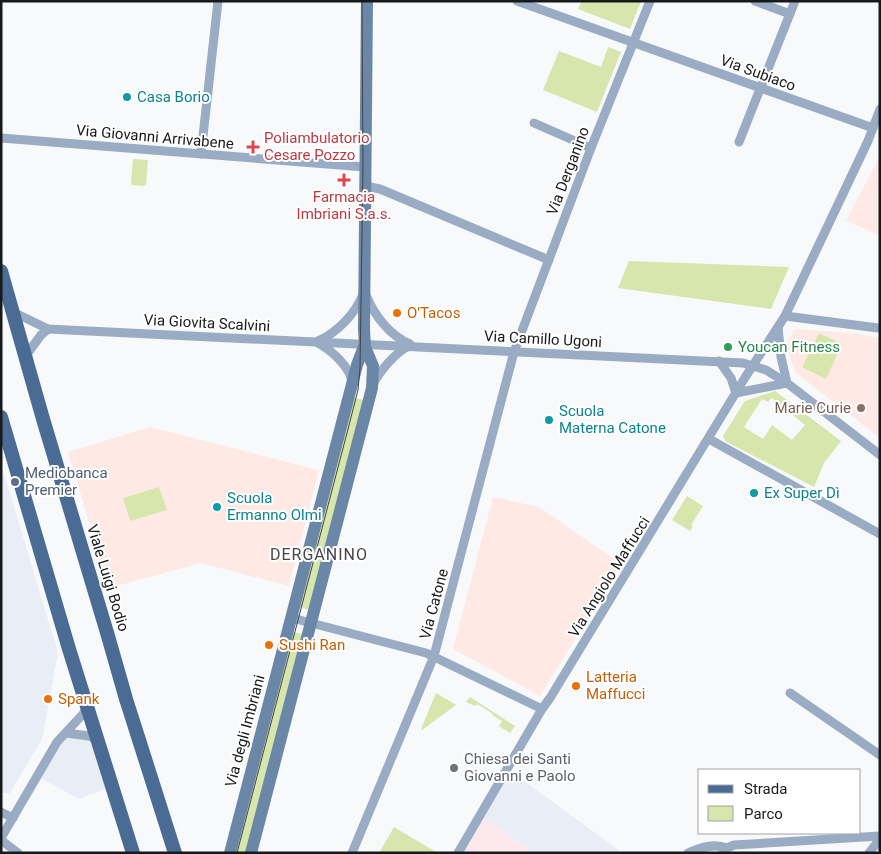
<svg xmlns="http://www.w3.org/2000/svg" width="881" height="854" font-family="Roboto,sans-serif">
	<rect width="100%" height="100%" fill="#f8f9fb"/>
	<g fill="#e9edf6">
		<path d="M1,464L58,653L42,739L10,793H1Z"/>
		<path d="M67,735L95,741L109,787L79,799L39,777L60,743Z"/>
		<path d="M509,770L609,843L622,853H533L482,816Z"/>
	</g>
	<path fill="#fde8ee" d="M482,816L533,853H462Z"/>
	<g fill="#fee9e5">
		<path d="M880,156V236L845,220L848,217Z"/>
		<path d="M795,329L853,333L880,338V438L795,372L788,351V340Z"/>
		<path d="M150,427L319,470L289,586L201,563L109,588L68,452Z"/>
		<path d="M493,497L539,507L621,564L540,696L453,649Z"/>
	</g>
	<g fill="#d6e6ac" fill-rule="evenodd">
		<path d="M582,1H641L630,29L578,9Z"/>
		<path d="M608,47L621,52L597,112L543,90L559,51L601,67Z"/>
		<path d="M133,159L148,160L146,184L144,186L132,185L131,182Z"/>
		<path d="M629,261L789,267L771,309L618,288Z"/>
		<path d="M819,333L842,344L826,379L802,367Z"/>
		<path d="M775,391L841,441L824,463L814,487L725,441L723,436L745,401ZM772,398L805,425L792,440L772,425L763,439L744,427L762,399L768,402Z"/>
		<path d="M354,398L364,400L309,610L299,607Z"/>
		<path d="M159,487L167,510L130,521L123,498Z"/>
		<path d="M687,496L703,506L691,525L693,526L690,531L672,520Z"/>
		<path d="M293,632L302,634L247,853H236Z"/>
		<path d="M436,693L456,705L422,730L421,729Z"/>
		<path d="M470,697L515,726L510,733L499,726L502,721L492,715L493,714L477,704L475,706L466,702Z"/>
		<path d="M394,827L436,852L435,853H379Z"/>
	</g>
	<g fill="none" stroke-linecap="round" stroke-linejoin="round">
		<g stroke="#99acc3" stroke-width="9">
			<path d="M517,1L873,128"/>
			<path d="M755,1L790,14"/>
			<path d="M534,123L591,148"/>
			<path d="M1,138L365,167"/>
			<path d="M739,142L795,1"/>
			<path d="M201,154L218,1"/>
			<path d="M365,186L380,189L549,260"/>
			<path d="M366,295C374,315 390,336 410,344"/>
			<path d="M13,312L48,329L743,363L766,370L787,383L880,455"/>
			<path d="M785,316L878,328"/>
			<path d="M778,327L781,357L787,383"/>
			<path d="M318,341C337,333 356,313 363,294"/>
			<path d="M318,343C331,350 352,368 352,384"/>
			<path d="M25,357L41,335L48,329"/>
			<path d="M719,361L731,378L736,393"/>
			<path d="M373,385C378,373 397,350 410,346"/>
			<path d="M736,393L787,383"/>
			<path d="M709,439L880,534"/>
			<path d="M292,618L426,653L542,709"/>
			<path d="M790,693L880,755"/>
			<path d="M66,733L89,736L97,739"/>
			<path d="M1,812L13,818"/>
			<path d="M1,838L57,742L83,714L87,706"/>
			<path d="M1,840L18,853"/>
			<path d="M352,853L434,656L514,352L591,148L650,1"/>
			<path d="M458,853L542,709L550,698L746,376L785,316L868,141L880,109"/>
			<path d="M688,853C701,847 714,843 727,848"/>
			<path d="M723,853L727,848L734,845L880,836"/>
			<path d="M869,853L880,839"/>
		</g>
		<g stroke="#6b87a8" stroke-width="12">
			<path d="M230,853L357,365L365,344"/>
			<path d="M251,853L372,388L373,366L365,347L364,329L367,1"/>
		</g>
		<g stroke="#4a6c94" stroke-width="14">
			<path d="M1,271L43,419L108,636L126,699L175,853"/>
			<path d="M1,417L69,649L133,853"/>
		</g>
		<path stroke="#434445" stroke-width="1" d="M237,853L347,433L358,390L360,368L363,167L362,1"/>
	</g>
	<g fill="#0f9aa8" stroke="#fff" stroke-width="2">
		<circle cx="127" cy="97" r="5"/>
		<circle cx="549" cy="420" r="5"/>
		<circle cx="754" cy="493" r="5"/>
		<circle cx="217" cy="507" r="5"/>
	</g>
	<g fill="#e0444e" stroke="#fff" stroke-width="2">
		<path d="M250.5 139.5h5v5h5v5h-5v5h-5v-5h-5v-5h5z"/>
		<path d="M341.5 172.5h5v5h5v5h-5v5h-5v-5h-5v-5h5z"/>
	</g>
	<g fill="#e8710a" stroke="#fff" stroke-width="2">
		<circle cx="397" cy="313" r="5"/>
		<circle cx="269" cy="645" r="5"/>
		<circle cx="576" cy="686" r="5"/>
		<circle cx="48" cy="699" r="5"/>
	</g>
	<circle fill="#2e9e5b" stroke="#fff" stroke-width="2" cx="728" cy="347" r="5"/>
	<circle fill="#8d6e63" stroke="#fff" stroke-width="2" cx="861" cy="408" r="5"/>
	<circle fill="#5c6f8a" stroke="#fff" stroke-width="2" cx="15" cy="482" r="5"/>
	<circle fill="#6b7280" stroke="#fff" stroke-width="2" cx="454" cy="768" r="5"/>
	<g text-anchor="middle" stroke-width="4" stroke-linejoin="round" paint-order="stroke">
		<g font-size="15" fill="#18191a" stroke="#fff">
			<text transform="translate(758 73) rotate(20)" y="5">Via Subiaco</text>
			<text transform="translate(155 137) rotate(5)" y="5">Via Giovanni Arrivabene</text>
			<text transform="translate(568 171) rotate(-69)" y="5">Via Derganino</text>
			<text transform="translate(207 323) rotate(3)" y="5">Via Giovita Scalvini</text>
			<text transform="translate(543 339) rotate(3)" y="5">Via Camillo Ugoni</text>
			<text transform="translate(609 577) rotate(-58)" y="5">Via Angiolo Maffucci</text>
			<text transform="translate(108 578) rotate(73)" y="5">Viale Luigi Bodio</text>
			<text transform="translate(434 604) rotate(-75)" y="5">Via Catone</text>
			<text transform="translate(245 731) rotate(-75)" y="5">Via degli Imbriani</text>
		</g>
		<g font-size="15" fill="#0d838f" stroke="#fff" text-anchor="start">
			<text x="137" y="102">Casa Borio</text>
			<text x="559" y="416">Scuola<tspan x="559" dy="17">Materna Catone</tspan></text>
			<text x="764" y="498">Ex Super Dì</text>
			<text x="227" y="503">Scuola<tspan x="227" dy="17">Ermanno Olmi</tspan></text>
		</g>
		<g font-size="15" fill="#be3a42" stroke="#fff" text-anchor="start">
			<text x="264" y="143">Poliambulatorio<tspan x="264" dy="17">Cesare Pozzo</tspan></text>
			<text x="344" y="202" text-anchor="middle">Farmacia<tspan x="344" dy="17">Imbriani S.a.s.</tspan></text>
		</g>
		<g font-size="15" fill="#c56008" stroke="#fff" text-anchor="start">
			<text x="407" y="318">O'Tacos</text>
			<text x="279" y="650">Sushi Ran</text>
			<text x="586" y="682">Latteria<tspan x="586" dy="17">Maffucci</tspan></text>
			<text x="58" y="704">Spank</text>
		</g>
		<g font-size="15" fill="#27864d" stroke="#fff" text-anchor="start">
			<text x="738" y="352">Youcan Fitness</text>
		</g>
		<g font-size="15" fill="#785e54" stroke="#fff" text-anchor="end">
			<text x="851" y="413">Marie Curie</text>
		</g>
		<g font-size="15" fill="#4e5e75" stroke="#fff" text-anchor="start">
			<text x="25" y="478">Mediobanca<tspan x="25" dy="17">Premier</tspan></text>
		</g>
		<g font-size="15" fill="#5b616d" stroke="#fff" text-anchor="start">
			<text x="464" y="764">Chiesa dei Santi<tspan x="464" dy="17">Giovanni e Paolo</tspan></text>
		</g>
		<g font-size="16" letter-spacing="1" fill="#454547" stroke="#fff">
			<text x="319" y="560">DERGANINO</text>
		</g>
	</g>
	<rect width="881" height="854" fill="none" stroke="#18191a" stroke-width="5"/>
	<rect x="698" y="769" width="162" height="65" fill="#ffffff" stroke="#a3a3a3"/>
	<rect x="708" y="785" width="25" height="8" fill="#4a6c94" stroke="#a3a3a3"/>
	<text x="744" y="794" font-size="15" fill="#18191a">Strada</text>
	<rect x="708" y="806" width="25" height="15" fill="#d6e6ac" stroke="#a3a3a3"/>
	<text x="744" y="819" font-size="15" fill="#18191a">Parco</text>
</svg>
